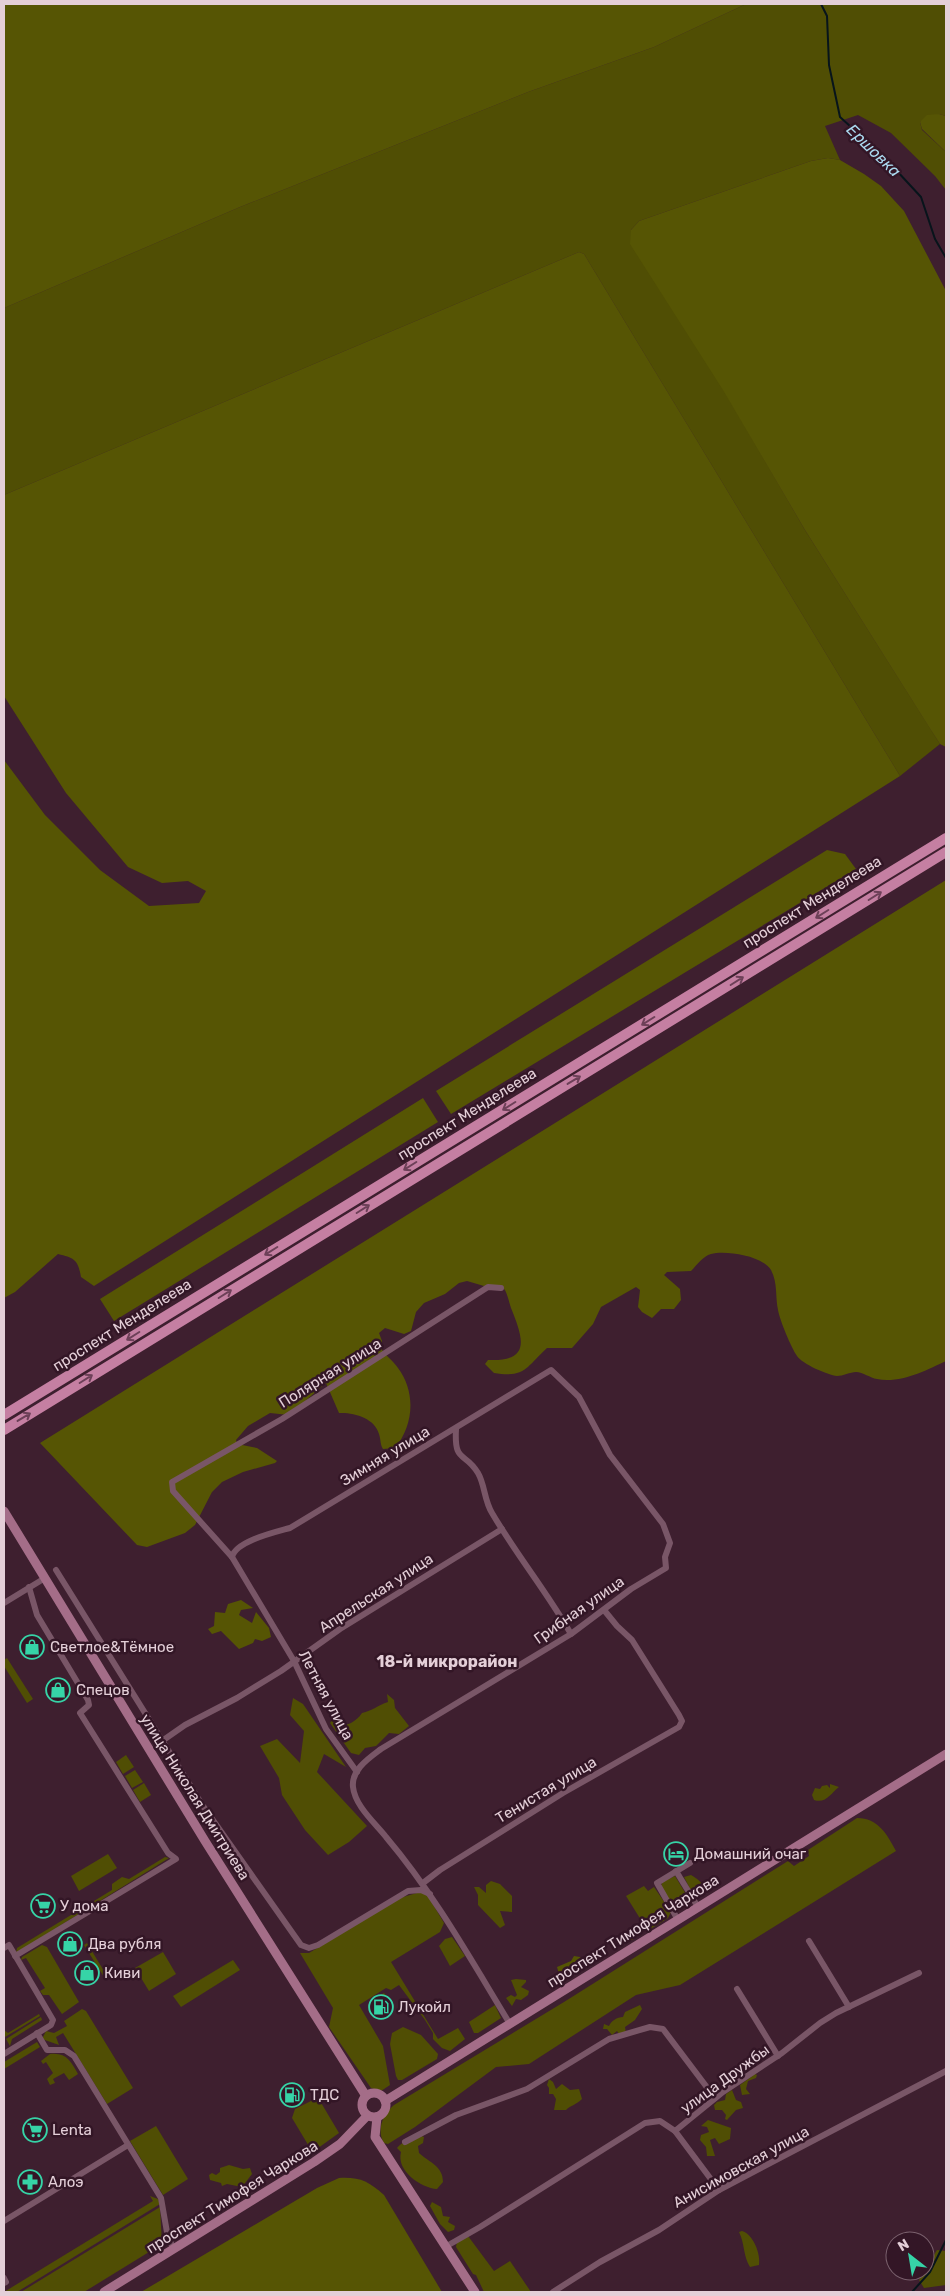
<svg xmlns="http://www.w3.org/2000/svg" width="950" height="2296" font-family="Rubik,sans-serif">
	<rect width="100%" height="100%" fill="#3e1f2f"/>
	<g fill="#504e04">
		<path d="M746,4H946V116L939,114L920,122L922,130L946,152V190L935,176L891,133L858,115L825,126L840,160L828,158L811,161L639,221L631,230L805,530L940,744L900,776L584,254L579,252L4,495V308L240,207L528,92L654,47Z"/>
		<path d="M7,1658L33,1699L27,1703L4,1666V1660Z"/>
		<path d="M387,1694L394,1700L395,1708L409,1726L399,1734L389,1733L376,1746L365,1748L359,1755L351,1753L330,1723L332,1720L337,1726C347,1726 356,1722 362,1713C372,1711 378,1705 388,1702Z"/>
		<path d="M293,1698L303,1704L346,1767L324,1754L317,1772L367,1826L349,1842L328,1855L305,1830L282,1795L279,1778L260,1746L277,1739L300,1763L304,1731L290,1715Z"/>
		<path d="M126,1755L134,1767L123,1774L116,1762Z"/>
		<path d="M135,1770L143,1782L132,1788L125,1776Z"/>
		<path d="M144,1783L151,1795L140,1802L133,1790Z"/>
		<path d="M830,1784L839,1787C831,1793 826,1804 814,1800L812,1795L815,1788L820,1789L822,1786L827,1785L830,1788Z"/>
		<path d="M857,1818C878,1818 887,1834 896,1851L680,1985L636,1995L529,2064L496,2067L415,2127L388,2144L384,2143C376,2130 383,2114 394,2105L564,2002L788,1861L794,1866L809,1856L808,1850Z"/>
		<path d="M108,1854L117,1868L79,1891L71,1876Z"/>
		<path d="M165,1857L169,1858L16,1953L17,1948L112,1890V1884L122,1877L129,1879Z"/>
		<path d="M691,1875C699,1880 704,1883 705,1894L698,1898H695L684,1877Z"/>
		<path d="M675,1876L690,1901L689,1905L677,1911L661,1887L662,1882Z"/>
		<path d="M491,1881L500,1884L512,1896V1912L500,1911L505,1925L500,1928L478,1905V1895L474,1887H479L486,1893V1885Z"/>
		<path d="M644,1886L648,1891L654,1887L671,1912L668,1918L649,1930L646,1928L626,1896Z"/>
		<path d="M420,1892L428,1896L444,1923L440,1932L391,1962L438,2039L458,2028L465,2039L450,2051L442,2048L433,2039V2033L425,2020L399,1985L391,1990L386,1988L359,2005L383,2046L390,2085L381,2091L371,2088L329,2027L333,2008L300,1953H309L400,1898Z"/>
		<path d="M452,1937L465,1956L450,1966L439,1946L445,1939Z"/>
		<path d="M87,1943L107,1976L104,1977L84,1945Z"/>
		<path d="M42,1945L47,1947L79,2002L62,2014L49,1995H43L40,1991L45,1988L26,1958L21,1960L22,1957Z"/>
		<path d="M163,1952L176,1974L149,1991L135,1968Z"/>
		<path d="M233,1960L240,1970L181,2007L173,1996Z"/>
		<path d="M516,1979L526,1980V1982L521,1987L529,1991L528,1995L521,2000L516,1999L512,2006L506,1998L511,1995L515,1997L517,1995L511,1980Z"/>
		<path d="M384,1993L392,2002L386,2008L379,1996Z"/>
		<path d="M495,2005L501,2018L478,2033H474L469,2022Z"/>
		<path d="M640,2005L642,2009L635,2020L625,2027L626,2033L619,2034L617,2031L612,2035L607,2029H603L604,2024L609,2026C611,2021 617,2017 623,2017L625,2012Z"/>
		<path d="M82,2009L86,2011L133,2088L107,2104L63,2033L56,2037L59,2045L42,2039L46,2031L54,2033L67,2026L64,2021Z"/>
		<path d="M39,2014L40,2016L5,2037L4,2030L8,2033Z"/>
		<path d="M41,2017L42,2020L12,2039L10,2046L6,2039Z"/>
		<path d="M403,2027L421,2035L438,2054L437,2059L402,2080H398L396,2076L390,2044L392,2033Z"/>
		<path d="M37,2042L40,2047L4,2069V2062Z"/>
		<path d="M50,2054C66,2052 71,2061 78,2074L69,2080L64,2073L53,2079L55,2083L50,2085L47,2079L53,2073L46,2062L43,2064L41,2061Z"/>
		<path d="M755,2074L757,2075L756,2078L748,2081L746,2089L750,2094L742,2095L740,2085Z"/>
		<path d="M549,2079L553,2082L556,2089L562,2084L570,2090L579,2089L582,2099C576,2105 571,2105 566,2110H554L556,2099L553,2094H549V2088L547,2085Z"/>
		<path d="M732,2090L736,2100L741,2102L743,2108L736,2110L727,2120L725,2119L726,2115L722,2110H715L714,2105L717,2102L725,2100L726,2094Z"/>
		<path d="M315,2099L320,2101L339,2133L314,2151L310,2148L292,2118L295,2109Z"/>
		<path d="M708,2120L731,2128L730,2139L719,2144L715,2138L710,2140L715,2156H707L706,2147L700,2140L701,2135L709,2132L707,2127L701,2126Z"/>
		<path d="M156,2126L188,2179L163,2195L130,2141Z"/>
		<path d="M419,2135L424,2137L423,2143L418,2146L419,2153C430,2163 443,2166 443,2182L437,2189C421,2188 396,2171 401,2152L397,2148C402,2142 406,2141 413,2141Z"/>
		<path d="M229,2165L243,2169L250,2168L252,2174L242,2187L227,2184L222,2186L221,2183L210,2180L209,2175L212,2173L216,2175L220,2172V2168Z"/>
		<path d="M150,2196L158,2199L160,2204L17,2292H4L153,2201Z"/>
		<path d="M432,2202L441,2207L443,2216L450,2217L448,2222L455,2226L454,2230L448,2232L440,2224L430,2206Z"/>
		<path d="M160,2207L162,2244L84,2292H21Z"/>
		<path d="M742,2231C753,2234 761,2254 759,2265L750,2267C743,2256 745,2244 739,2232Z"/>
		<path d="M468,2236L494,2271L510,2261L531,2292H484L476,2275L473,2274L456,2247L457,2241Z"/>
		<path d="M937,2250L946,2251V2285L924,2288L919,2280Z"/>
	</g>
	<g fill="#565504">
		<path d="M4,4H746L654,47L528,92L240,207L4,308Z"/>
		<path d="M939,114L946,116V152L922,129L920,122L927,115Z"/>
		<path d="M828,158L840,160L864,174L881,186L904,211L946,291V747L940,744L929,727L805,530L723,390L630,244L631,230L639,221L811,161Z"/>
		<path d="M579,252L584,254L900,776L94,1286L81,1277C78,1260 75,1258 58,1254L15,1292L4,1298V760L45,815L100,870L149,906L199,903L206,891L188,881L162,883L128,867L66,793L4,696V495Z"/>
		<path d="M827,850L845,854L856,869L451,1114L436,1091Z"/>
		<path d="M946,880V1361C927,1370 900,1384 877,1379C870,1378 863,1372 856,1372C850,1372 843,1376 837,1376C828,1375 802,1364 797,1356C791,1347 780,1321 778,1310C775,1297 778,1283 771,1270C763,1256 726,1250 711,1254C703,1256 697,1265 691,1271L667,1272L664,1275L680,1289L681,1300L674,1309H661L652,1318L642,1312L638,1307L640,1290L636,1287L601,1307L593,1324L572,1348H547C526,1367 526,1378 494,1373L485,1364L488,1360C532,1362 523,1338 511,1308C509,1302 508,1296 505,1290L502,1287L492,1285L484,1286L467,1281L459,1283L445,1294L424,1303L416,1312L411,1331L404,1334L385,1328L379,1333L382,1341L381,1348C385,1356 393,1360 398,1368C416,1392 414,1425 395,1448L383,1449C380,1444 381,1440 379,1434C375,1418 353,1412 339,1413L326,1383L289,1415L270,1413L248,1426L236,1440L237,1444L257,1448L277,1461L275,1463L243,1472L222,1482L212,1492L195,1525L185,1533L147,1547L137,1545L40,1443Z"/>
		<path d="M423,1098L438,1122L114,1321L100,1299Z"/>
		<path d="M241,1600L253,1608L241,1610L239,1615L252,1623L256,1612L269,1628L271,1637L262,1641L255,1639L253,1643L239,1649L221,1631L212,1634L208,1629L214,1626L215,1612L225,1613L228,1604Z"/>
		<path d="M636,1926L642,1933L630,1941L626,1940L622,1934Z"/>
		<path d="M574,1956L580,1957L583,1960L581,1965L572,1966L559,1974L557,1967L571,1961Z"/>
		<path d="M339,2178C360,2177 368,2181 384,2195L442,2292H141L317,2188Z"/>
	</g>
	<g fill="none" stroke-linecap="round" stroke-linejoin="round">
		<g stroke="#07141b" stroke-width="2">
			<path d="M821,4L827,16L829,65L840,117L884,157L921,197L935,239L946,258"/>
			<path d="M912,2292L930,2272L946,2240"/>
		</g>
		<g stroke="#795667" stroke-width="6">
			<path d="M456,1429C454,1464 465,1451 478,1473C485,1485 484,1500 492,1513C516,1554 547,1592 571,1634"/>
			<path d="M232,1557C236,1541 276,1532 290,1528L551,1370L579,1397L610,1455L663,1524L670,1543L665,1557L666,1568L631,1589L571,1634L381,1749C369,1758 351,1770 353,1787C355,1806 375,1823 386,1837C435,1895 471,1960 510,2024"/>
			<path d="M56,1570L203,1806L301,1945L309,1948L318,1945L408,1891L421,1890L430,1894"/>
			<path d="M4,1603L45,1578"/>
			<path d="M162,1741L185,1725L237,1698L281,1671L340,1629L502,1529"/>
			<path d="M357,1772L326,1729L294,1661L232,1557L173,1491L172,1482L282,1419L488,1287L501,1288"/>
			<path d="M676,1871L698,1907"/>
			<path d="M423,1883L440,1870L563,1793L679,1727L682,1721L679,1715L632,1640L617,1626L604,1610"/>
			<path d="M678,1920L657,1883L690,1863"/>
			<path d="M809,1941L849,2007"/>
			<path d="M4,1948L9,1945L53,2020L51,2025L4,2054"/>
			<path d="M15,1956L176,1859L168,1853L80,1713L89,1705L88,1700L37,1615L29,1587"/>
			<path d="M737,1989L778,2056"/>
			<path d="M37,2033L47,2050H65L74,2056L161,2198L168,2238L174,2249"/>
			<path d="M675,2131L719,2190"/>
			<path d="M405,2142L456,2115L527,2089L609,2039L650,2027L663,2029L715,2098"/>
			<path d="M4,2221L128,2145"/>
			<path d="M445,2247L480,2227L645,2123L660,2121L675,2131L723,2092L782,2053L820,2023L836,2013L919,1973"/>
			<path d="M4,2278L6,2282L4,2283"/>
			<path d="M553,2292L600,2262L659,2230L719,2190L946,2071"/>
		</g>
		<g stroke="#a46d88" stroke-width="9">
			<path d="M4,1511L205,1841L366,2096"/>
			<circle cx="374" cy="2105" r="12"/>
			<path d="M385,2101L946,1754"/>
			<path d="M377,2117L375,2137L475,2292"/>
			<path d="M104,2292L314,2162L340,2144L367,2116"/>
		</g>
		<g stroke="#c57fa2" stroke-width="10">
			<path d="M4,1415L946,838"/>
			<path d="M4,1430L946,852"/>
		</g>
	</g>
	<defs><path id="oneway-shaft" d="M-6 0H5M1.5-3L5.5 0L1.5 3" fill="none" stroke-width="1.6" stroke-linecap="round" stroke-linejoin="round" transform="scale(1.25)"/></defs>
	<g stroke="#6d4058">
		<use href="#oneway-shaft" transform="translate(875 896) rotate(-32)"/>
		<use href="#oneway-shaft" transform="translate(822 914) rotate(148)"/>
		<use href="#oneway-shaft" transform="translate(737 981) rotate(-32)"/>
		<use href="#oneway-shaft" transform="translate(648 1021) rotate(148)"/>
		<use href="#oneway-shaft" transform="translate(574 1080) rotate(-31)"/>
		<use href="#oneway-shaft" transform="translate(509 1106) rotate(148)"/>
		<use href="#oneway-shaft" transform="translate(410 1166) rotate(148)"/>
		<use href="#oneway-shaft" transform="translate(363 1209) rotate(-32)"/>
		<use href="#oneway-shaft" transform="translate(271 1251) rotate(148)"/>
		<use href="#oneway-shaft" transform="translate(225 1294) rotate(-32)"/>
		<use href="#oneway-shaft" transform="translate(133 1336) rotate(148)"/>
		<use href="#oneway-shaft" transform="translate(86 1379) rotate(-32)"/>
		<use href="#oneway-shaft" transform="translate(24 1417) rotate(-31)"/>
	</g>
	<defs>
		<g id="shop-ring" transform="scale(1.25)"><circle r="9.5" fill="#331626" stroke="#36d4a7" stroke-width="1.5"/><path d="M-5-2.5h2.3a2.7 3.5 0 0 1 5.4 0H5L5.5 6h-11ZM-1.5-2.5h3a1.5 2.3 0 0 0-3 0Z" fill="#36d4a7"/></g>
		<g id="hotel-ring" transform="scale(1.25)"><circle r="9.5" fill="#331626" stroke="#36d4a7" stroke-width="1.5"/><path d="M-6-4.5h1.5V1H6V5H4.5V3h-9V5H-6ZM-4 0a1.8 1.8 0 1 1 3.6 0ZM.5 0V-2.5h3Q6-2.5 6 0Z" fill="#36d4a7"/></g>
		<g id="supermarket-ring" transform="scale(1.25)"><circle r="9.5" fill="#331626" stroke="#36d4a7" stroke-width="1.5"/><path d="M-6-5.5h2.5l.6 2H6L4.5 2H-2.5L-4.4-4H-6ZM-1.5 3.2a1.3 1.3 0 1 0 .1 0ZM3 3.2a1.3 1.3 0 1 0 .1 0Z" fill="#36d4a7"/></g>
		<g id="fuel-ring" transform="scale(1.25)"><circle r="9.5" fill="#331626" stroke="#36d4a7" stroke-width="1.5"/><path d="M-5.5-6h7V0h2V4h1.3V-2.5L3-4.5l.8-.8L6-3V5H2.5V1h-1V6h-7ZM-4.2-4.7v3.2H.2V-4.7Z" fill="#36d4a7"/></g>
		<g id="pharmacy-ring" transform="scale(1.25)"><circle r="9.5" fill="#331626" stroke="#36d4a7" stroke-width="1.5"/><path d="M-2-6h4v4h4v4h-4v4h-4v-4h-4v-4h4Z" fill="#36d4a7"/></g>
	</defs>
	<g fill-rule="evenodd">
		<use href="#shop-ring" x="32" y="1647"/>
		<use href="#shop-ring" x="58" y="1690"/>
		<use href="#hotel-ring" x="676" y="1854"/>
		<use href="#supermarket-ring" x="43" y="1906"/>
		<use href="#shop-ring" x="70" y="1944"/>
		<use href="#shop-ring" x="87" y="1973"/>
		<use href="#fuel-ring" x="381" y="2007"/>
		<use href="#fuel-ring" x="292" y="2095"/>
		<use href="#supermarket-ring" x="35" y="2130"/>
		<use href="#pharmacy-ring" x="30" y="2182"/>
	</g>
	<g text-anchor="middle" stroke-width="5" stroke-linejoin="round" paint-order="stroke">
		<g font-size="15" fill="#e4cfd8" stroke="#331626">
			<text transform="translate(812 902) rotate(-32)" y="5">проспект Менделеева</text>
			<text transform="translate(467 1114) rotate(-32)" y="5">проспект Менделеева</text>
			<text transform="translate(122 1325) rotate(-32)" y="5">проспект Менделеева</text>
			<text transform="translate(330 1373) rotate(-32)" y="5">Полярная улица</text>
			<text transform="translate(385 1456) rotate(-31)" y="5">Зимняя улица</text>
			<text transform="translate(376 1593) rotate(-33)" y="5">Апрельская улица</text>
			<text transform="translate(579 1610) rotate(-35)" y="5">Грибная улица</text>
			<text transform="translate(326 1695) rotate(62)" y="5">Летняя улица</text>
			<text transform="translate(546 1790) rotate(-31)" y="5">Тенистая улица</text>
			<text transform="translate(195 1797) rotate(58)" y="5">улица Николая Дмитриева</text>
			<text transform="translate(633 1931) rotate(-32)" y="5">проспект Тимофея Чаркова</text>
			<text transform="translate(725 2079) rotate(-36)" y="5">улица Дружбы</text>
			<text transform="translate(741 2167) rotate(-29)" y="5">Анисимовская улица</text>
			<text transform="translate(232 2197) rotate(-32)" y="5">проспект Тимофея Чаркова</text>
		</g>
		<g font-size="15" fill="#e4cfd8" stroke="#331626" text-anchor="start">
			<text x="50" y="1652">Светлое&amp;Тёмное</text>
			<text x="76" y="1695">Спецов</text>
			<text x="694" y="1859">Домашний очаг</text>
			<text x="60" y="1911">У дома</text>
			<text x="88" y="1949">Два рубля</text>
			<text x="104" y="1978">Киви</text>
			<text x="398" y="2012">Лукойл</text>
			<text x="310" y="2100">ТДС</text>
			<text x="52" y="2135">Lenta</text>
			<text x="48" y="2187">Алоэ</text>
		</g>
		<g font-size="16" font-style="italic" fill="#abdaf0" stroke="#331626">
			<text transform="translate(874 150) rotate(44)" y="6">Ершовка</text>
		</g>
		<g font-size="16" font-weight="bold" fill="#e4cfd8" stroke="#331626">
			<text x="447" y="1667">18-й микрорайон</text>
		</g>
	</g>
	<rect width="950" height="2296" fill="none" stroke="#e4cfd8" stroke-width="10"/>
	<g transform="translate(910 2256) rotate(329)"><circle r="24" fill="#331626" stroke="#7a606d"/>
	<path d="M0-4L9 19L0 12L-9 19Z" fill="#36d4a7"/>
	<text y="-8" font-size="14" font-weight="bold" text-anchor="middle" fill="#e4cfd8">N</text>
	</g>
</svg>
